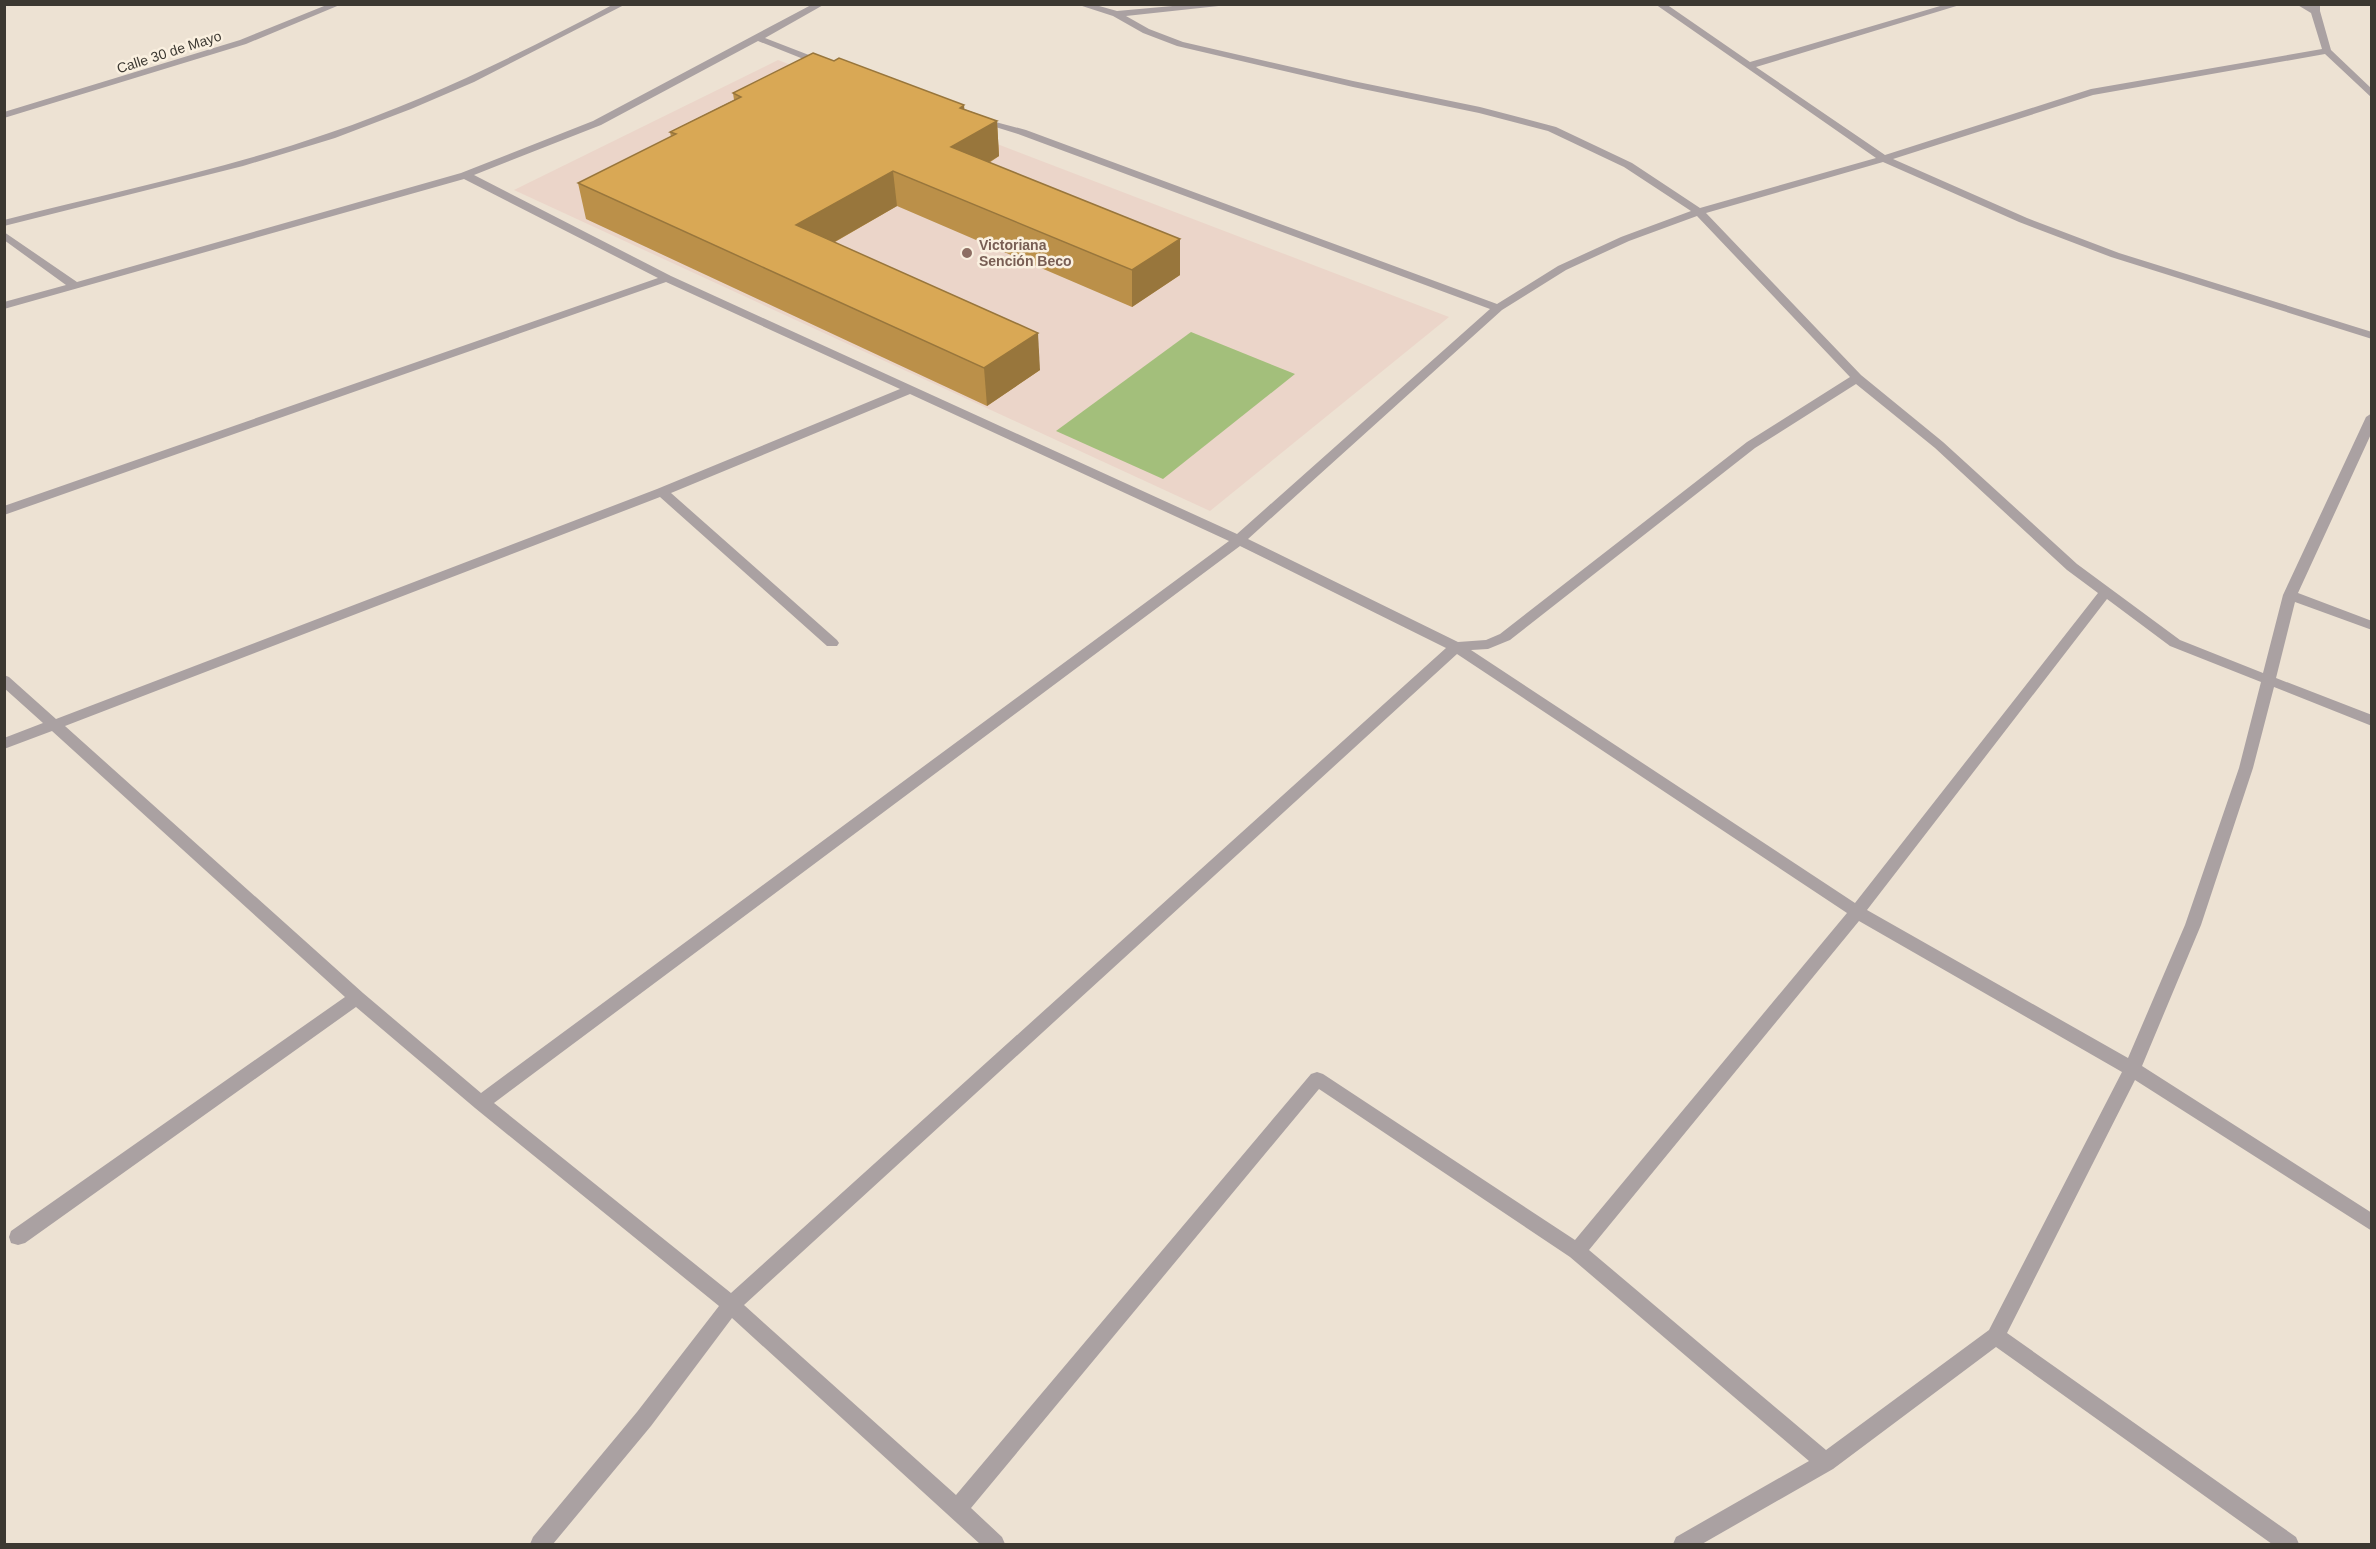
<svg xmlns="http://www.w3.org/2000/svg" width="2376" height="1549" font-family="Helvetica,sans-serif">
	<rect width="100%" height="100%" fill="#ede2d3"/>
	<path fill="#ebd5c9" d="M778,60L1449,317L1210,511L514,190Z"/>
	<path fill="#a3bf7b" d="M1191,332L1295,374L1163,479L1056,431Z"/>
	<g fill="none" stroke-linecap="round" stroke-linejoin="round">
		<g fill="#aaa1a2" fill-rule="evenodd">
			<path d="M329,4H342L246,44L4,118V112L240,40Z"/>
			<path d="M614,4H626L474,82L411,109L335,138L243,166L4,226V220C113,192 223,170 329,133C428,99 522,53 614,4Z"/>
			<path d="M813,4H825L765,38L827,62V66H821L758,41L601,125L474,175L671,276L1237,534L1490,309L1018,134L973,120V116L1026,130L1497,304L1558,266L1621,237L1691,211L1624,167L1548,131L1479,113L1353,87L1177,46L1143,33L1113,16L1076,4H1092L1117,11L1195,4H1237L1126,16L1149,29L1183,42L1353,81L1480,107L1556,127L1632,163L1700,208L1876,158L1655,4H1666L1750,62L1947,4H1963L1756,67L1885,155L2091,89L2322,49L2311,13L2296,4H2320V11L2331,50L2372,89V98L2325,54L2093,95L1893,159L2027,218L2119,253L2372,332V339L2111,257L2019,222L1883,162L1706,213L1861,375L1943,442L2077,564L2180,640L2263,673L2283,595L2366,417L2372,413V432L2298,593L2372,621V630L2295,602L2276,678L2372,715V726L2274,687L2253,768L2201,925L2142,1066L2372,1213V1231L2135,1080L2007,1333L2296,1537L2299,1544H2272L1996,1347L1833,1469L1702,1544H1673L1676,1537L1809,1461L1570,1257L1319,1089L971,1508L1002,1537L1005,1544H980L732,1318L651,1426L553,1544H530L533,1537L637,1412L719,1306L475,1108L356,1007L25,1243L18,1245L11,1243L9,1237L11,1231L345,997L52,731L4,749V738L43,723L4,688V675L9,677L56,719L657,489L900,389L666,282L4,515V506L658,278L464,179L4,309V302L66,285L4,240V232L77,282L461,173L593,121ZM1697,216L1850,377L1747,442L1500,634L1486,640L1458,642L1248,539L1502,310L1566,270L1629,241ZM1856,384L1935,448L2067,570L2098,593L1855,903L1471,650L1488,649L1510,640L1755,448ZM910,394L1229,541L481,1093L363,993L65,726L660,497L827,646H837L839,643L837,640L671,493ZM1240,546L1446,648L731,1293L494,1103ZM2107,599L2170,646L2261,682L2239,768L2185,925L2128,1058L1867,910ZM1457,654L1847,913L1575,1240L1323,1074L1317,1072L1311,1074L956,1495L744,1305ZM1859,921L2122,1072L1989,1330L1826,1450L1589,1250Z"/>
		</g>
	</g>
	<path fill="#bb9049" d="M733,93L964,105V109L997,121L999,156L989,163L1180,275L1132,307L897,206L835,242L1040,370L987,406L586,219L578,183L671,137L670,132L734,100Z"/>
	<g fill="#98763c">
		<path d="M964,105L967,138L997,121L999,156L954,183L951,147L960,108Z"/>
		<path d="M893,171L897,206L801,261L796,225Z"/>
		<path d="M1180,239V275L1132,307V270Z"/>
		<path d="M1038,333L1040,370L987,406L984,368Z"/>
	</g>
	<path fill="#d9a855" stroke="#98763c" stroke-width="1.5" d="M813,53L834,61L839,58L964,105L960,108L997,121L951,147L1180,239L1132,270L893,171L796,225L1038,333L984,368L578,183L676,134L670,132L741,97L733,93Z"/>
	<circle fill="#8d6e63" stroke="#faf0e0" stroke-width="2" cx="967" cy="253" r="6"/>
	<g text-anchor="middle" stroke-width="5" stroke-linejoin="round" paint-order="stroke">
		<g font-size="14" fill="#3c3831" stroke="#faf0e0">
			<text transform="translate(169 52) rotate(-18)" y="5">Calle 30 de Mayo</text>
		</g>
		<g font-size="14" font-weight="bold" fill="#785e54" stroke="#faf0e0" text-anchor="start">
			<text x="979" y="250">Victoriana<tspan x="979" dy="16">Sención Beco</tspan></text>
		</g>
	</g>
	<rect width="2376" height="1549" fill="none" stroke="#3c3831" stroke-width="12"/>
</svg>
